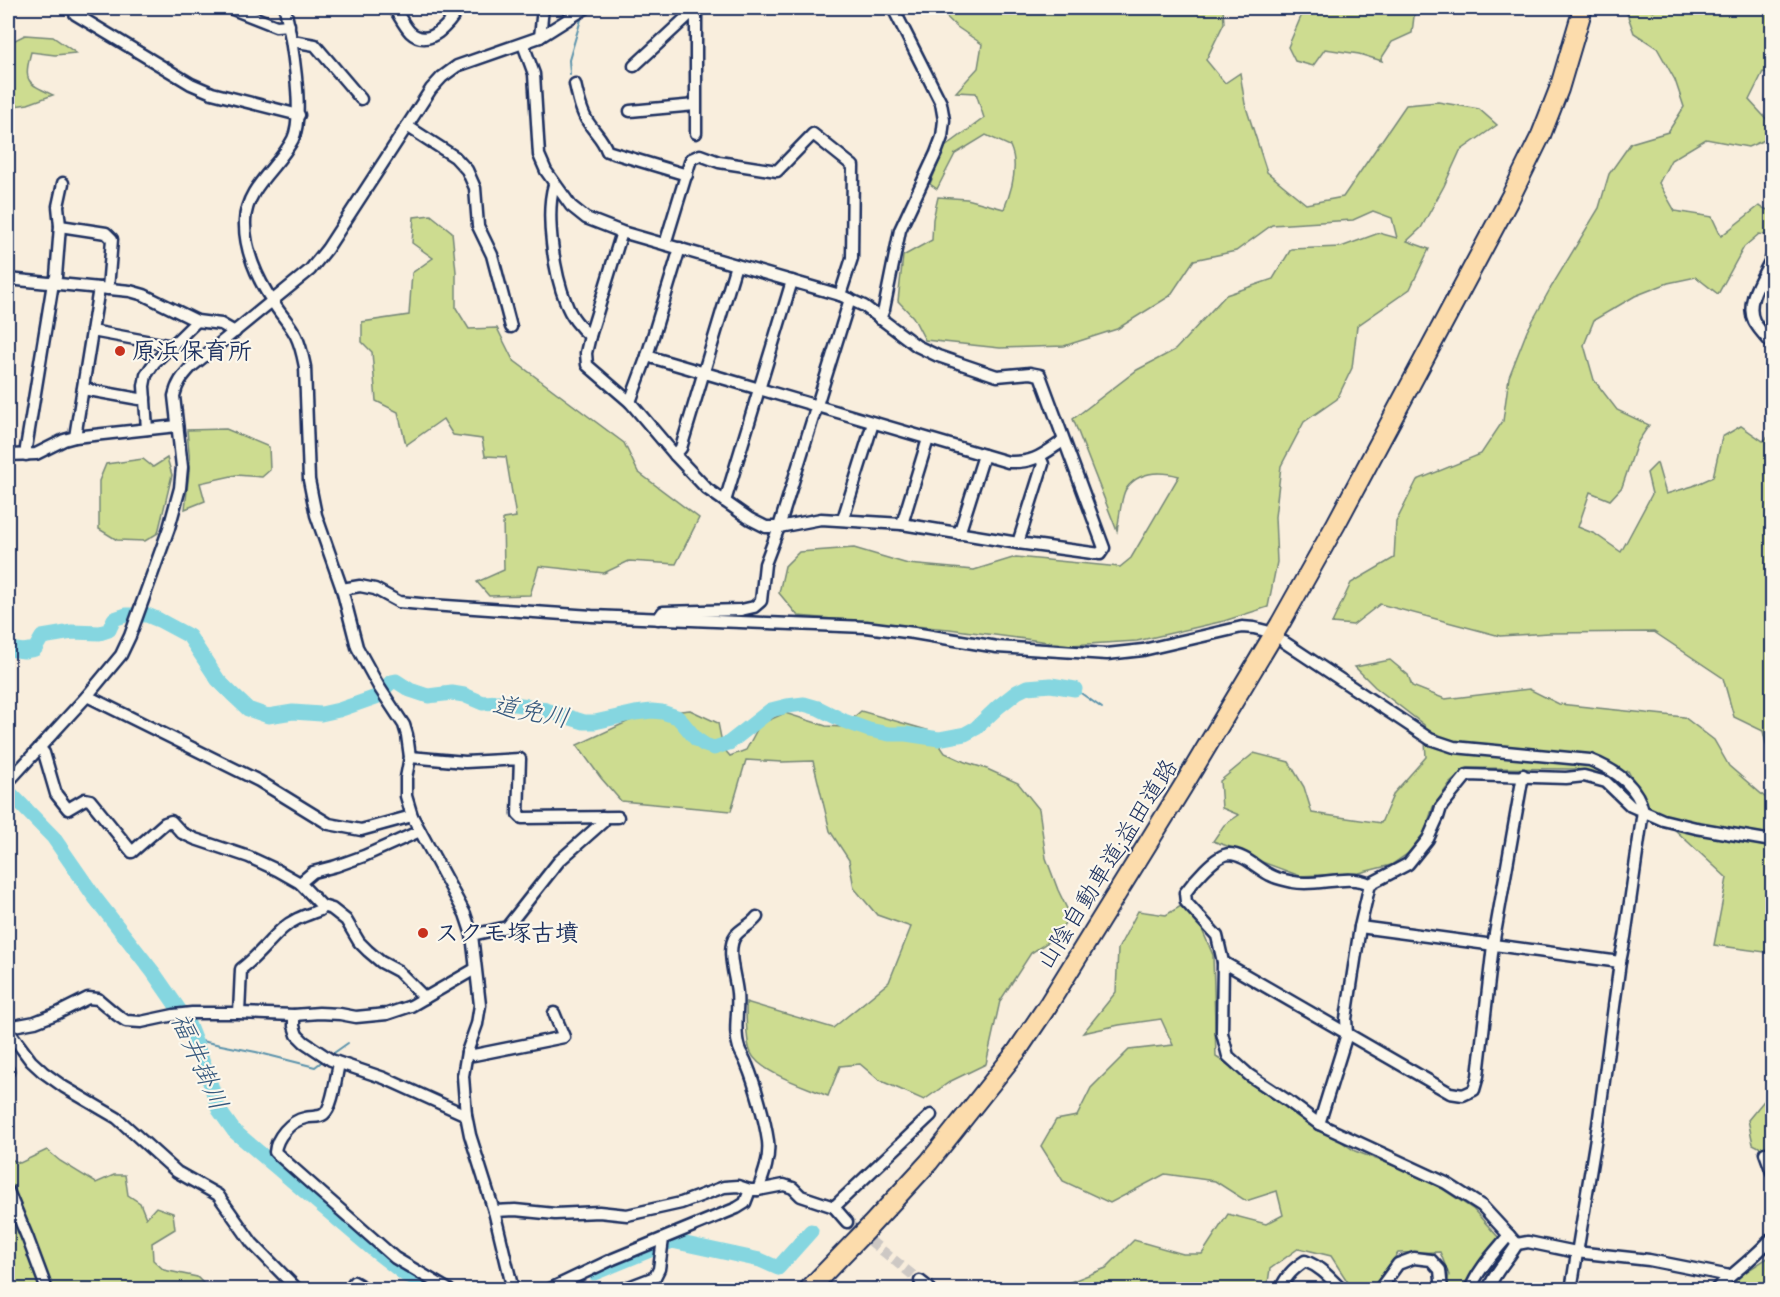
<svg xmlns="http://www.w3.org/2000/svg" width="1780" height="1297" font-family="'Indie Flower','Klee One',sans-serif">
	<rect width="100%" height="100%" fill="#f9eedd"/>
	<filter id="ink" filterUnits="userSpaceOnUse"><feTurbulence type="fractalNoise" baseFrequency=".0167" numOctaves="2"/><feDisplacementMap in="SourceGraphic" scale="12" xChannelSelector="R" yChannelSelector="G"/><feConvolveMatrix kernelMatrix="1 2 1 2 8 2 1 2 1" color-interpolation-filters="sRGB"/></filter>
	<g filter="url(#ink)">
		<g fill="#cddc90" stroke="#748677" stroke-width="1.5">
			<path d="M937,8H1223L1224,23L1206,60L1225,83L1240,73L1245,104L1267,172L1306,204L1343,197L1406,105L1438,102L1479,109L1497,125L1460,151L1444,186L1421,228L1407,241L1429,249L1410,289L1357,326L1352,368L1337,399L1304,422L1281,466L1275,517L1277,562L1268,607L1224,621L1137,641L1071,645L949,629L798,616L779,593L785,566L799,552L854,548L908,564L974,570L1016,557L1120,567L1131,558L1179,476C1160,471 1139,471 1126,489C1121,496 1119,521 1117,531L1073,419L1137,370L1175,350L1226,295L1273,279L1291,249L1341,247L1379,233L1397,238L1392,218L1373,211L1353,220L1272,225L1236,251L1194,260L1170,296L1117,329L1064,346L1000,348L925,340L913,317L898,301L903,256L932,240L933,219L938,197L967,199L1004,209C1012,190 1019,165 1010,146L986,135L955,154L937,189L930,184L945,147L984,118L976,93L956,92L978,68L982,44L957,27Z"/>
			<path d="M1310,8H1415L1412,33L1392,42L1381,59L1382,61L1359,54L1325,49L1313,66L1295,61L1288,47L1303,12Z"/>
			<path d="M1625,8H1641L1654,11L1653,8H1772V74L1763,72L1749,100L1772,125V137L1748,147L1706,139L1671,160L1659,183L1675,211L1712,217L1721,236L1759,206L1772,212V236L1759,234L1744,247L1718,294L1696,277L1668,283L1635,296L1594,320L1584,345L1594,380L1617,410L1649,425L1637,443L1622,487L1610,500L1590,492L1578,527L1595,534L1621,552L1652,494L1647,473L1657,463L1666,494L1693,486L1713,477L1722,437L1741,426L1763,441L1772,434V769L1763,731L1734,717L1723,678L1654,632L1549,633L1500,636L1380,604L1353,625L1332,623L1351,583L1394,558L1396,522L1417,480L1481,454L1503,421L1509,377L1527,331L1550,289L1599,208L1609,174L1631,143L1668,132L1684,107L1675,80L1657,48L1634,33Z"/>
			<path d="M25,35L53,37L76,53L55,55L31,52C23,82 27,83 53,95L28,104L8,107V60L13,41Z"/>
			<path d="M431,215L452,232L456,272V308L469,329L497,328L513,360L624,443L638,472L699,518L676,564L629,561L604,573L539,566L530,595L489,596L477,582L504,570L503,519L516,517L506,457L485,456L482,439L453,435L443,419L406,445L398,412L376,401L372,352L362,342V322L409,315L412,273L433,258L412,243L414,217Z"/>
			<path d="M226,429L269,447L270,470L262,477L236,475L200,483L205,501L185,509L190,463L187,430Z"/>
			<path d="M167,458L172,475L158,533L145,541L117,540L99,529V481L106,464L143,459L153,467Z"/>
			<path d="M1390,660L1408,675L1412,686L1445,699L1529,689L1559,704L1684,717L1714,740L1729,766L1766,798L1772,800V953L1714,945L1727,878L1647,804L1628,771L1612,781L1577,769L1468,768L1450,783L1433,807L1420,845L1391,865L1359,873L1300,876L1257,860L1230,847L1213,841L1224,825L1239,815L1222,808L1220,781L1254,753L1289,762L1304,787L1312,813L1381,823L1394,793L1426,757L1424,725L1375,687L1355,667Z"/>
			<path d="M690,710L718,723L723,748L730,756L746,750L760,724L785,713L826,726L842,727L861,711L930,731L945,753L965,762L987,769L1018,783L1039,809L1046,858L1058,890L1070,915L1056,937L1031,953L1000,1001L986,1064L951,1081L924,1100L879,1080L860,1064L840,1066L828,1096C808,1087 760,1073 751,1053C746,1044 746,1014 746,1002L833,1028L889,982L911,927L877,915L854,888L849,860L830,831L813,761L782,762L746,760L731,811L621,801L601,778L577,745L642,715Z"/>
			<path d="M1181,906L1200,925L1213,955L1216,1057L1276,1096L1355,1151L1426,1178L1473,1209L1498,1237L1505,1253L1482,1279L1480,1289H1445L1449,1275L1440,1252L1398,1253L1372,1288L1349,1284L1331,1256L1299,1248L1270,1269L1267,1289H1063L1065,1284L1106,1268L1134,1240L1183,1254H1202L1228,1214L1266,1224L1283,1215L1277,1191L1246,1201L1215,1181L1165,1174L1110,1203L1063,1181L1041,1146L1056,1120L1077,1116L1091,1088L1129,1050L1173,1045L1161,1019L1119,1025L1083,1033L1116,992L1118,949L1138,911L1166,915Z"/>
			<path d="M1772,1091V1154L1753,1144L1748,1120Z"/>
			<path d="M47,1150L60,1161L96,1183L114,1175H125L128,1195L140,1203L146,1218L156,1207L173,1213L175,1229L152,1243L153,1260L164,1270L197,1277L209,1289L8,1290V1158L20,1163Z"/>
			<path d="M1772,1255V1289L1727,1290L1736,1278Z"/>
		</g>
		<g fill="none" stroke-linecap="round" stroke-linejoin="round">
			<g stroke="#5b93ac" stroke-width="2">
				<path d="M570,74L569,60L582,16"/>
				<path d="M1075,689L1102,708"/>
				<path d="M196,1040L256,1052L315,1067L324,1060"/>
				<path d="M331,1055L348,1043"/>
			</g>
			<g stroke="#85d6e0" stroke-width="15">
				<path d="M8,649L24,651L35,649L42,637L72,632L100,633L109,630L114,619L126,615H147L159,620L189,636L218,680L232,694L248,709L268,716L293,712L321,714L339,710L376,697L391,682L396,681L410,690L428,696L452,693L464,695L483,703L499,702L536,707L584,722H595L635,713L652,711L662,712L677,717L682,722L696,739L705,745L714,748L729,743L771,710L787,706L804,704L818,708L844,721L869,730L889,734H906L939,739L965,734L976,728L998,707L1017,692L1027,687L1051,685L1075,689"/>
				<path d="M8,791L53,837L96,899L153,972L187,1021L205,1067L219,1110L234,1131L375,1251L406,1275L435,1290"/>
				<path d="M594,1273L672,1241L760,1260L778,1268L811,1231"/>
			</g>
			<path stroke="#cdc8c4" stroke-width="10" stroke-dasharray="10 5" stroke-linecap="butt" d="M847,1222L920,1281"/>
			<g stroke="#1b2f5e" stroke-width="15">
				<g id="minor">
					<path d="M230,8L276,26L289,25"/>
					<path d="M285,8C291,36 305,114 293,139C279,167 246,187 245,221C244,249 257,279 273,302C280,314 290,324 296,336C301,346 303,357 305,367L309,480L316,515L342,589L357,647L379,687L404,725L407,735L410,757L406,778V796L412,816L465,914L472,935L480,1005L477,1024L467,1052L463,1076L466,1115L470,1135L494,1211L513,1290"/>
					<path d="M394,8C399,15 404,26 410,32C429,50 450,23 459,8"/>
					<path d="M75,14L191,84L212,93L299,115"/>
					<path d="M540,37L543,8"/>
					<path d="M292,41L315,45L361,99"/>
					<path d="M523,44L534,74L539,155L546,171L571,206L586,218L622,232L840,295L864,306L917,346L938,356L997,376L1030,373L1040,375L1104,548L1100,554L1018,543L902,524L821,519L779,527H766L750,519L707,489L675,455L630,402L587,365L586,353L590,336L622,232"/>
					<path d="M634,66L690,14L696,13"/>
					<path d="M575,84C578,97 581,112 588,122C595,133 603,139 607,151L687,175"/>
					<path d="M630,111L695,105"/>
					<path d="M407,126L455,157L467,170L475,188L478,226L492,255L511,327"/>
					<path d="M696,133V8"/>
					<path d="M554,185C545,215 554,273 566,303C570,315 580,328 590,336"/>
					<path d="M60,226L106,233L112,239L108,289"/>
					<path d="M665,244L691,159L700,155L719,162L777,171L813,134L853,166L852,258L840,295"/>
					<path d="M1772,257C1765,275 1744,300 1754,321C1758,329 1766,337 1772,344"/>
					<path d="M8,279L130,291L144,295L197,321L221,324L235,332"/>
					<path d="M880,319L884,309L900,230L936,153L942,137L944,120L941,103L893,8"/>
					<path d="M92,331L173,346"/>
					<path d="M647,356L1008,462C1035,463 1042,455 1063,441"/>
					<path d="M83,389L139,399L145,398"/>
					<path d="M630,402L647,356L680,248"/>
					<path d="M147,429L144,386L146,375L154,363L197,321"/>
					<path d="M75,437L99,288"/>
					<path d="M8,455L36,454L64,440L75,437L177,426"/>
					<path d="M26,455V448L53,283L56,277L60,226L58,206L63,183"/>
					<path d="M675,455L681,448L736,265"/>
					<path d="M724,501L726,498L792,281"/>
					<path d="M843,519L873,423"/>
					<path d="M902,524L928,439"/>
					<path d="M959,534L984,455"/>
					<path d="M1018,543L1043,464L1040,457"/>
					<path d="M342,589L360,586L375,589L399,602L431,605L592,616L866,627L914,633L997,647L1107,654L1143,650L1242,627L1254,628L1266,631"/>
					<path d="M658,619L663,612L741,610L754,607L761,601L765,564L779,527L850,299"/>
					<path d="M1284,642L1430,739L1454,747L1590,760C1613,769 1637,784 1643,811L1625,937L1620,962L1598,1125L1571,1290"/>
					<path d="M87,696L259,781L329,824L361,830L412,816"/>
					<path d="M40,748L44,753L56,794L68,809L85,799L90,800L132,852L165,823L171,821L182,833L195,839L249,857L277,870L300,883L322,906L332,909L346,920L359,942L368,951L381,962L398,971L425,998"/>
					<path d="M410,757L465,762L520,759L518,814L522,818L618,817"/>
					<path d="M8,782L87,696L121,655L130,636L169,528L180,488L182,467L174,396C177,383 182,377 191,367L310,270L327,249L407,126L431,89L442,77L457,66L540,37L586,8"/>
					<path d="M300,883L313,872L336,866L364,856L420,831"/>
					<path d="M757,917C751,925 742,928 736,935C725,949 736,978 737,993C739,1012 733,1030 739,1048C741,1054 745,1059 747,1065C755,1084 765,1120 768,1141C770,1158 764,1174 758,1190"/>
					<path d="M1360,927L1620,962"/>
					<path d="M472,935L507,927L559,861L603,822L602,817"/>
					<path d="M1223,962L1450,1093L1463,1095L1474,1090L1478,1076L1493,945L1523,775"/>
					<path d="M239,1013L241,969C257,957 268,942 282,929C293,919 307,915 320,910L322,906"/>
					<path d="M294,1015V1026L297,1035L304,1042L331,1060L384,1078L466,1115"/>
					<path d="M8,1027L35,1022L58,1013L88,998L98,999L117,1015L126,1021L141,1022L174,1015L192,1013H239L294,1015L319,1013L340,1014L356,1017L387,1014L411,1006L475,969"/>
					<path d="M8,1030L31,1061L43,1072L64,1087L117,1118L177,1172L218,1195L252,1243L298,1290"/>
					<path d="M467,1052L474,1055L564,1037L554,1013"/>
					<path d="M339,1064C336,1075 333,1107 324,1114C319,1118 311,1116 305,1118C290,1121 276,1138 275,1152L395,1258L449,1290"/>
					<path d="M8,1070V1072"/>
					<path d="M1319,1124L1347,1034L1346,1019L1360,927L1370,884"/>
					<path d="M1765,1153L1772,1172"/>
					<path d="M8,1191L28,1239L47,1290"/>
					<path d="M834,1207L847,1222"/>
					<path d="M494,1211L515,1210L555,1214L599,1212L627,1215L681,1203L724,1187L738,1186L750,1190H758L784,1185L793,1188L801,1196L834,1207L931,1115"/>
					<path d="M1517,1244L1482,1206L1446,1183L1319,1124L1288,1101L1249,1075L1228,1056L1222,1033L1223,962L1217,936L1186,902L1185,893C1193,882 1215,855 1229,854C1244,854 1258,869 1270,875C1277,879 1285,880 1293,882C1318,887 1347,873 1370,884L1408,864L1428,839L1438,817L1441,807L1467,775L1566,778L1584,776L1606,782L1631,806L1663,820L1696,828L1772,841"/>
					<path d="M1517,1244L1528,1242L1576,1252L1649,1260L1730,1276"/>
					<path d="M920,1281L929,1288V1290"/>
					<path d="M550,1289L613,1259L737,1208L745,1203L750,1190"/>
					<path d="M348,1290L354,1282L368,1290"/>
					<path d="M621,1290L655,1277L659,1269L663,1239"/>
					<path d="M1280,1290C1286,1276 1293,1269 1305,1261C1321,1267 1330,1278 1342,1290"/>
					<path d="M1379,1290L1398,1264L1414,1258L1431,1260L1440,1270L1442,1290"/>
					<path d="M1470,1290C1478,1269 1495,1252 1509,1235"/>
					<path d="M1488,1290C1494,1272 1508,1260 1517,1244"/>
					<path d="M1715,1290C1734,1272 1755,1257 1772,1238"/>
				</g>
			</g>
			<g stroke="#1b2f5e" stroke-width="22">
				<path id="motorway" d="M808,1290L871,1225L929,1162L1017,1051L1048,1005L1182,788L1280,624L1336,524L1511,196L1541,135L1559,89L1583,8"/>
			</g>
			<use href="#minor" stroke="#fbf7ec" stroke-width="10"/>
			<use href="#motorway" stroke="#fcdcac" stroke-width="18"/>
		</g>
	</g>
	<g fill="#c8321e" stroke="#fbf7ec" stroke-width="2">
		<circle cx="120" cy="351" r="6"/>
		<circle cx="423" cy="933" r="6"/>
	</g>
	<g text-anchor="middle" stroke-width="4.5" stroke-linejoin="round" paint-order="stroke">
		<g font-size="24" font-weight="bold" fill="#1b2f5e" stroke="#fbf7ec" text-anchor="start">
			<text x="132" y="359">原浜保育所</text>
			<text x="435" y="941">スクモ塚古墳</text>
		</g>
		<g font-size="24" fill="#1b2f5e" stroke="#fbf7ec">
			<text transform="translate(1107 864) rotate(-58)" y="8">山陰自動車道;益田道路</text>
		</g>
		<g font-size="26" font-style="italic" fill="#36597e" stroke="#fbf7ec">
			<text transform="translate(531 711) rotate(11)" y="9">道免川</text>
			<text transform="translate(200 1061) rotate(66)" y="9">福井掛川</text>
		</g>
	</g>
	<rect width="1780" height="1297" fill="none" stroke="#fbf7ec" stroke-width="30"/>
	<rect x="15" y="15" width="1750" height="1267" fill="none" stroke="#1b2f5e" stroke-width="2" filter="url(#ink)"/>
</svg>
